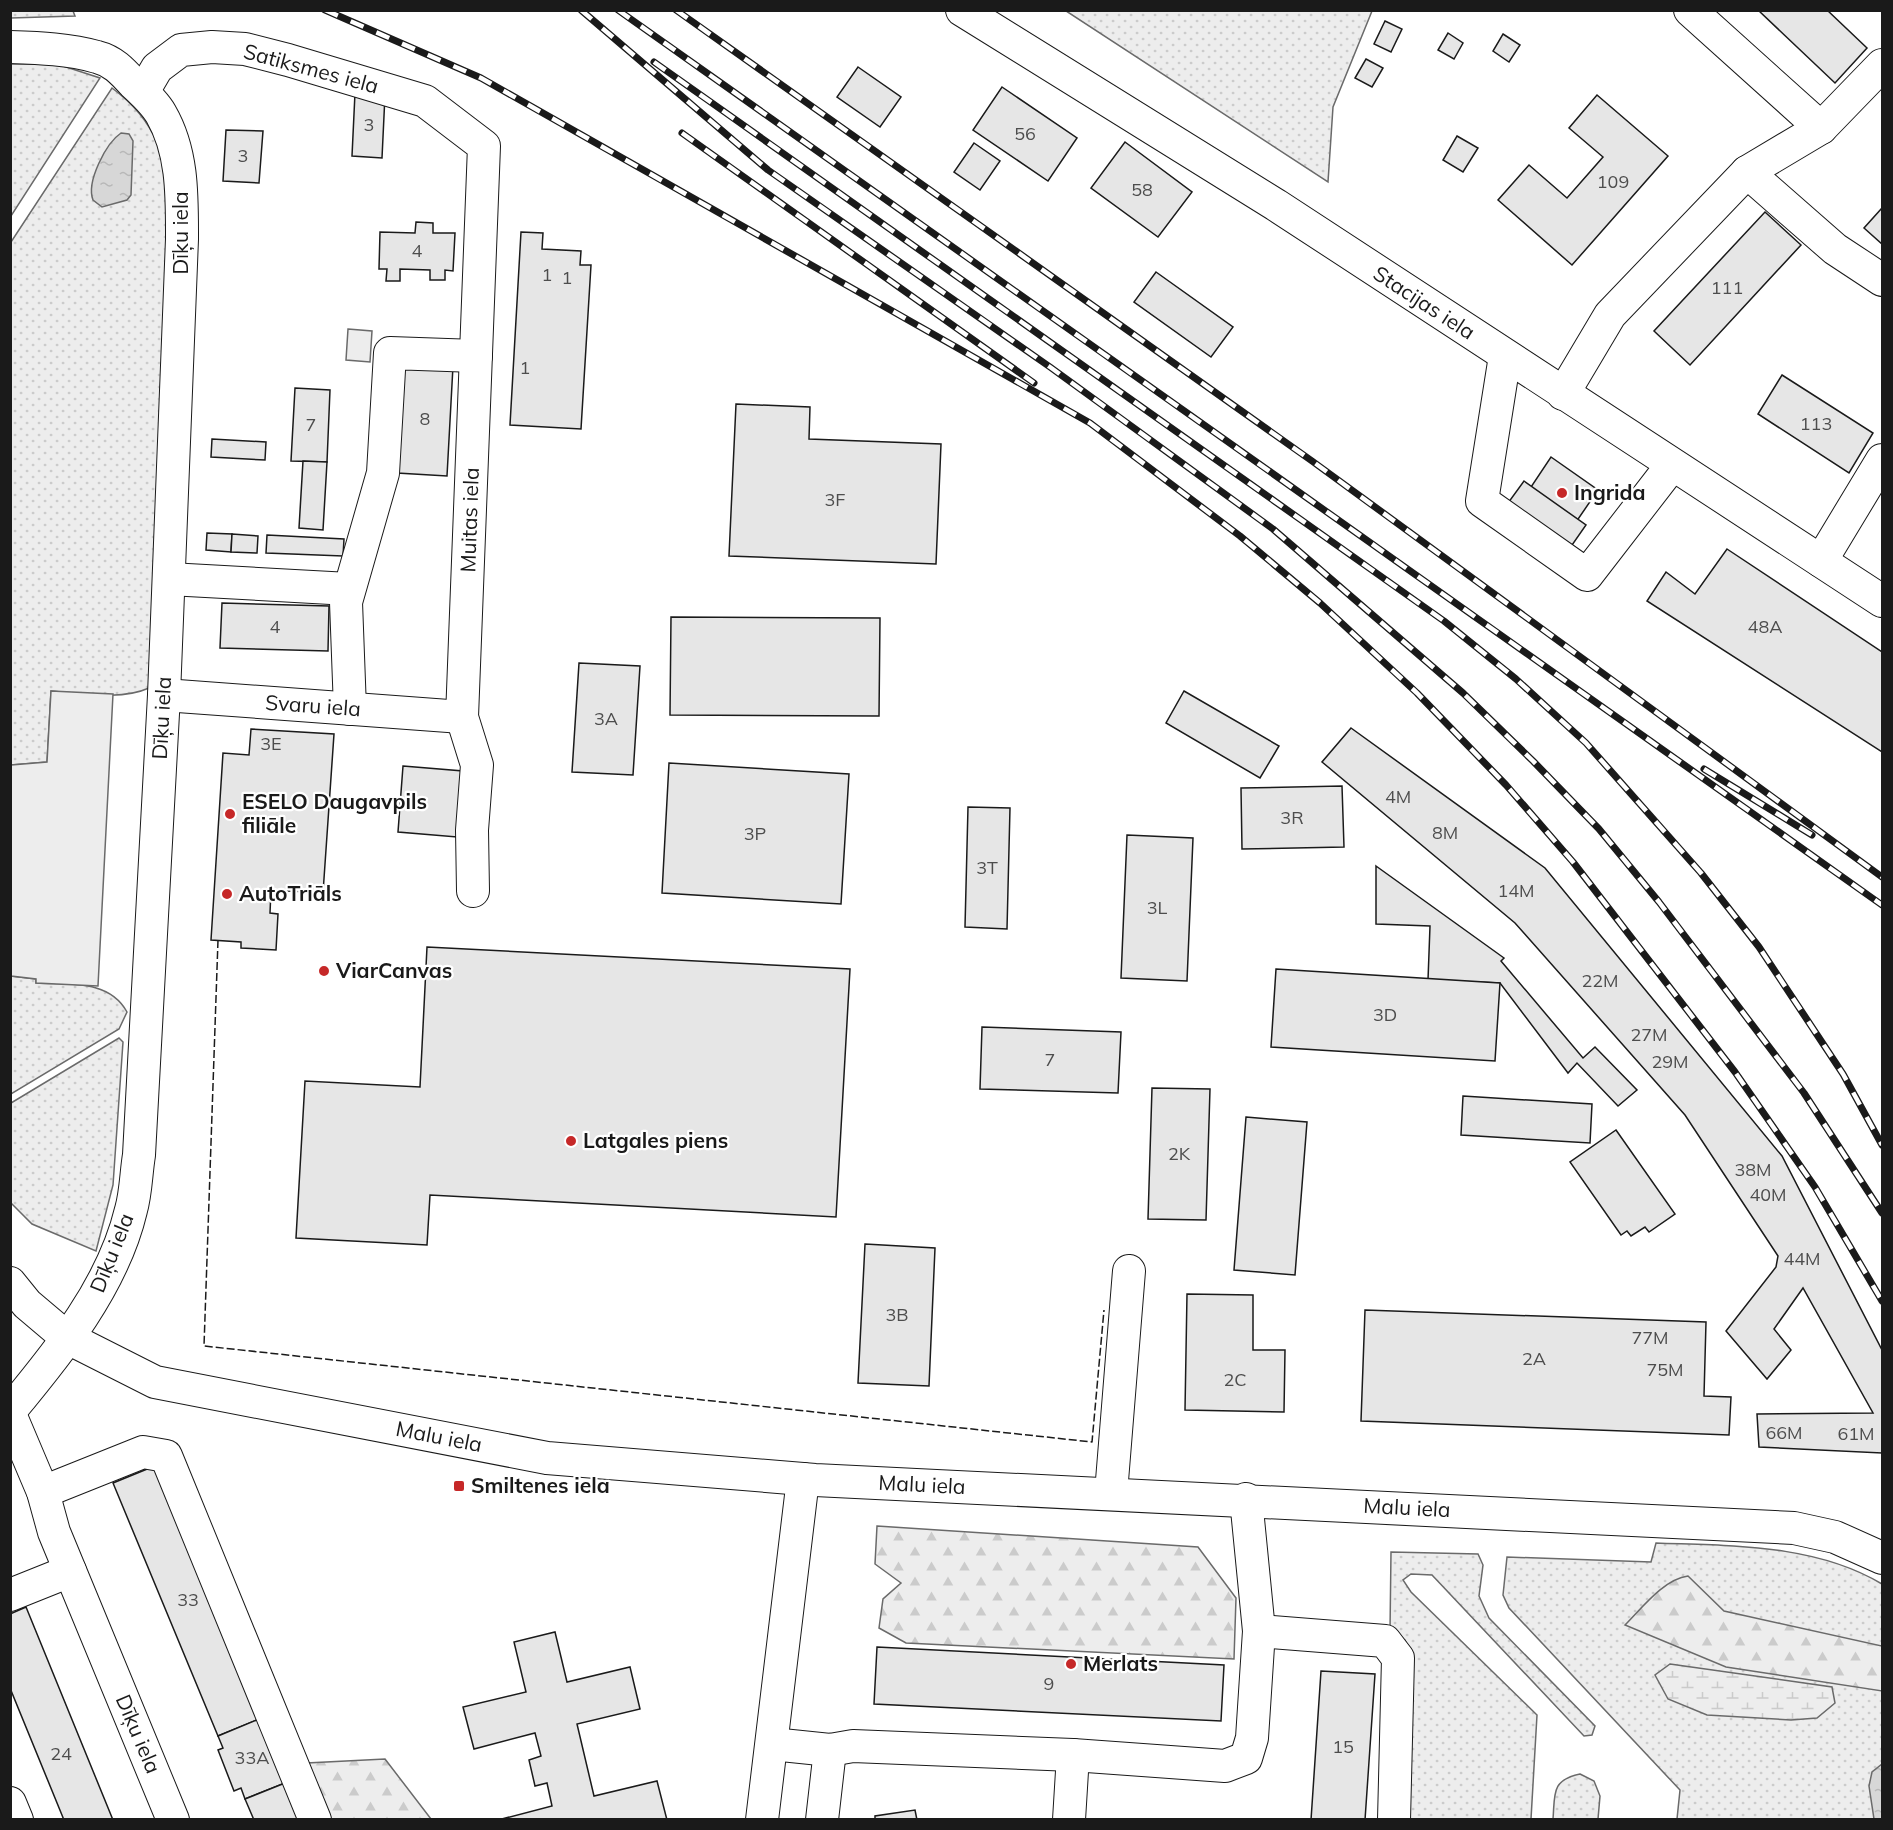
<svg xmlns="http://www.w3.org/2000/svg" width="1893" height="1830" font-family="Mulish,sans-serif">
	<defs>
		<pattern id="grass-dots" width="8" height="8" patternUnits="userSpaceOnUse" patternTransform="scale(1.5)"><rect width="8" height="8" fill="#ededed"/><path d="M2 2h.1M6 6h.1" fill="none" stroke="#cbcbcb" stroke-width="1.8" stroke-linecap="round"/></pattern>
		<pattern id="forest-firs" width="22" height="20" patternUnits="userSpaceOnUse" patternTransform="scale(1.5)"><rect width="22" height="20" fill="#ededed"/><path d="M5 1l3.5 6h-7zM16 11l3.5 6h-7z" fill="#cbcbcb"/></pattern>
		<pattern id="wetland-marsh" width="20" height="14" patternUnits="userSpaceOnUse" patternTransform="scale(1.5)"><rect width="20" height="14" fill="#ededed"/><path d="M1 5h8M5 5V1M11 12h8M15 12V8" fill="none" stroke="#cbcbcb"/></pattern>
		<pattern id="water-ripples" width="26" height="14" patternUnits="userSpaceOnUse" patternTransform="scale(1.5)"><rect width="26" height="14" fill="#d7d7d7"/><path d="M2 4q2-2 4 0t4 0M15 11q2-2 4 0t4 0" fill="none" stroke="#b8b8b8"/></pattern>
	</defs>
	<rect width="100%" height="100%" fill="#fff"/>
	<g fill="url(#grass-dots)" stroke="#6a6a6a" stroke-width="1.5">
		<path d="M10,11H73L75,16L11,18Z"/>
		<path d="M1066,11H1372L1333,107L1328,182Z"/>
		<path d="M11,64H57L100,78L11,216Z"/>
		<path d="M112,88C158,122 166,158 171,212L149,688C120,701 81,693 51,691L47,762L11,765V242Z"/>
		<path d="M11,976L36,979V983C69,985 109,979 127,1012L119,1029L11,1094Z"/>
		<path d="M119,1038L123,1042L113,1185L96,1251L32,1224L11,1203V1103Z"/>
		<path d="M1656,1543C1733,1546 1815,1544 1882,1584V1819H1677L1680,1790L1509,1608L1503,1595L1507,1557L1651,1562Z"/>
		<path d="M1391,1552L1478,1554L1483,1565L1479,1596L1489,1618L1595,1726L1592,1735L1584,1736L1432,1575L1411,1574L1403,1580L1411,1592L1537,1715L1531,1819H1408L1413,1660L1405,1640L1390,1631Z"/>
		<path d="M1580,1774L1594,1781L1600,1796L1598,1819H1553C1555,1794 1551,1780 1580,1774Z"/>
	</g>
	<g fill="url(#forest-firs)" stroke="#6a6a6a" stroke-width="1.5">
		<path d="M877,1526L1198,1547L1236,1598L1234,1659L906,1643L879,1628L883,1599L901,1583L875,1564Z"/>
		<path d="M1688,1576L1724,1611L1882,1646V1691L1726,1667L1625,1625C1642,1608 1664,1579 1688,1576Z"/>
		<path d="M385,1759L431,1819H330L307,1763Z"/>
	</g>
	<path fill="url(#wetland-marsh)" stroke="#6a6a6a" stroke-width="1.5" d="M1670,1664L1832,1687L1835,1703L1817,1718L1791,1720L1707,1715L1668,1699L1655,1675Z"/>
	<g fill="#ededed" stroke="#6a6a6a" stroke-width="1.5">
		<path d="M348,329L372,331L370,362L346,360Z"/>
		<path d="M51,691L113,694L98,986L36,983V979L11,976V765L47,762Z"/>
	</g>
	<g fill="url(#water-ripples)" stroke="#6a6a6a" stroke-width="1.5">
		<path d="M121,133L129,134L133,141L131,195L127,200L102,207L93,200C86,182 106,143 121,133Z"/>
		<path d="M1882,1764V1819H1874L1869,1786L1872,1772Z"/>
	</g>
	<g fill="#e6e6e6" stroke="#1a1a1a" stroke-width="1.5">
		<path d="M1758,10H1827L1867,48L1835,83Z"/>
		<path d="M1385,21L1402,29L1391,52L1374,44Z"/>
		<path d="M1448,33L1463,43L1454,59L1438,50Z"/>
		<path d="M1503,34L1520,45L1509,62L1493,51Z"/>
		<path d="M1366,59L1383,68L1372,87L1355,78Z"/>
		<path d="M858,67L901,97L880,127L837,97Z"/>
		<path d="M1002,87L1077,138L1048,181L973,130Z"/>
		<path d="M355,93L385,95L382,158L352,156Z"/>
		<path d="M1597,95L1668,156L1572,265L1498,200L1529,165L1567,198L1603,157L1569,128Z"/>
		<path d="M226,130L263,131L259,183L223,181Z"/>
		<path d="M1457,136L1478,148L1463,172L1443,160Z"/>
		<path d="M1125,142L1192,192L1158,237L1091,188Z"/>
		<path d="M974,143L1000,161L980,190L954,172Z"/>
		<path d="M1882,208V244L1864,228Z"/>
		<path d="M1765,212L1801,245L1690,365L1654,331Z"/>
		<path d="M416,222L433,223V233H455L453,271L445,270V280H430V270L400,269V281H386L387,269H379L380,232L415,233Z"/>
		<path d="M521,232L543,233L542,249L581,251L580,265H591L581,429L510,425Z"/>
		<path d="M1156,272L1233,327L1211,357L1134,302Z"/>
		<path d="M403,363L453,366L447,476L397,473Z"/>
		<path d="M1782,375L1873,433L1849,473L1758,414Z"/>
		<path d="M295,388L330,390L327,462L291,461Z"/>
		<path d="M736,404L810,407L809,439L941,444L936,564L729,556Z"/>
		<path d="M212,439L266,442L265,460L211,457Z"/>
		<path d="M1551,457L1598,490L1574,525L1527,493Z"/>
		<path d="M303,461L327,462L323,530L299,528Z"/>
		<path d="M1524,481L1586,525L1570,548L1508,503Z"/>
		<path d="M207,533L232,534L231,552L206,550Z"/>
		<path d="M232,534L258,536L257,553L231,552Z"/>
		<path d="M267,535L344,539L343,556L266,553Z"/>
		<path d="M1727,549L1882,652V752L1647,601L1666,572L1695,594Z"/>
		<path d="M222,603L329,606L328,651L220,648Z"/>
		<path d="M671,617L880,618L879,716L670,715Z"/>
		<path d="M579,663L640,666L633,775L572,772Z"/>
		<path d="M1184,691L1279,746L1260,778L1166,723Z"/>
		<path d="M1351,728L1545,868L1782,1156L1882,1350V1453L1759,1447L1757,1414L1873,1413L1803,1288L1774,1329L1791,1350L1767,1379L1726,1331L1776,1267L1778,1256L1685,1115L1515,923L1322,762Z"/>
		<path d="M251,729L334,734L323,893L271,890L270,913L278,914L276,950L241,948V942L211,940L223,753L249,755Z"/>
		<path d="M669,763L849,774L841,904L662,893Z"/>
		<path d="M403,766L463,771L457,837L398,832Z"/>
		<path d="M1342,786L1344,847L1242,849L1241,788Z"/>
		<path d="M968,807L1010,808L1007,929L965,927Z"/>
		<path d="M1127,835L1193,838L1187,981L1121,978Z"/>
		<path d="M1376,866L1504,958L1501,961L1583,1058L1595,1047L1637,1090L1618,1106L1577,1063L1568,1073L1500,983L1428,980L1430,926L1376,924Z"/>
		<path d="M427,947L850,969L836,1217L430,1195L427,1245L296,1238L305,1081L420,1087Z"/>
		<path d="M1276,969L1500,983L1495,1061L1271,1047Z"/>
		<path d="M982,1027L1121,1032L1118,1093L980,1089Z"/>
		<path d="M1152,1088L1210,1089L1206,1220L1148,1219Z"/>
		<path d="M1463,1096L1592,1104L1590,1143L1461,1135Z"/>
		<path d="M1246,1117L1307,1122L1295,1275L1234,1270Z"/>
		<path d="M1616,1130L1675,1214L1649,1232L1645,1227L1631,1236L1627,1231L1621,1235L1570,1162Z"/>
		<path d="M865,1244L935,1248L929,1386L858,1383Z"/>
		<path d="M1187,1294L1253,1295V1350H1285L1284,1412L1185,1410Z"/>
		<path d="M1365,1310L1706,1322L1704,1396L1731,1397L1729,1435L1361,1421Z"/>
		<path d="M157,1465L264,1717L218,1736L113,1483Z"/>
		<path d="M26,1607L113,1820H64L10,1688V1614Z"/>
		<path d="M555,1632L567,1682L630,1667L640,1709L577,1724L594,1796L657,1781L667,1820H498L552,1806L547,1783L535,1786L529,1760L541,1756L535,1733L474,1749L463,1707L526,1692L514,1642Z"/>
		<path d="M877,1647L1224,1665L1221,1721L874,1704Z"/>
		<path d="M1321,1671L1375,1674L1365,1820H1311Z"/>
		<path d="M264,1717L290,1781L245,1799L241,1788L234,1791L218,1750L223,1748L218,1736Z"/>
		<path d="M290,1781L305,1820H254L245,1799Z"/>
		<path d="M915,1810L917,1820H875V1816Z"/>
	</g>
	<g fill="none" stroke-linecap="round" stroke-linejoin="round">
		<g stroke="#1a1a1a" stroke-width="34">
			<g id="minor">
				<path d="M962,10L1276,205L1882,601"/>
				<path d="M1690,10L1821,128"/>
				<path d="M10,47C40,48 69,49 97,57C113,61 122,71 133,83C143,92 154,102 161,114C183,152 182,196 182,239L164,695L139,1155C136,1173 136,1193 131,1210C113,1286 59,1352 10,1411"/>
				<path d="M143,92L157,68L181,50L212,47L245,49L288,60L425,101L484,146L462,717L477,765L472,830L473,891"/>
				<path d="M1747,172L1835,249L1882,280"/>
				<path d="M1505,356L1482,501L1587,575L1672,465"/>
				<path d="M1563,394L1610,315L1747,172L1821,128L1882,65"/>
				<path d="M1821,561L1882,460"/>
				<path d="M169,579L349,589"/>
				<path d="M164,695L462,717"/>
				<path d="M350,709L346,602L383,473L390,353L476,356"/>
				<path d="M10,1283L27,1304L66,1337L155,1382L547,1458L815,1480L1794,1528L1835,1537L1882,1558"/>
				<path d="M10,1414L43,1492L54,1532L173,1820"/>
				<path d="M43,1492L143,1452L166,1456L315,1820"/>
				<path d="M1111,1493L1129,1271"/>
				<path d="M10,1595L70,1571"/>
				<path d="M1259,1631L1385,1641L1398,1658L1394,1820"/>
				<path d="M772,1744L830,1750L853,1746L1073,1755L1225,1766L1246,1758L1252,1738L1259,1631L1246,1499"/>
				<path d="M10,1803L17,1820"/>
				<path d="M762,1820L803,1479"/>
				<path d="M822,1820L830,1750"/>
				<path d="M1069,1820L1073,1755"/>
			</g>
		</g>
		<use href="#minor" stroke="#fff" stroke-width="32"/>
		<g stroke="#1a1a1a" stroke-width="7">
			<g id="rail">
				<path d="M325,10L481,78L1090,423L1240,536L1320,603L1417,693L1506,785L1573,862L1735,1072L1815,1187L1882,1301"/>
				<path d="M581,10L768,170L1050,367L1273,529L1463,693L1533,761L1599,829L1659,902L1804,1093L1882,1213"/>
				<path d="M618,10L1882,905"/>
				<path d="M676,10L1312,461L1882,877"/>
				<path d="M654,62L1444,621L1516,679L1586,743L1701,873L1759,947L1843,1074L1882,1145"/>
				<path d="M682,133L1034,383"/>
				<path d="M1704,769L1812,835"/>
			</g>
		</g>
		<use href="#rail" stroke="#fff" stroke-width="4.5" stroke-dasharray="14" stroke-linecap="butt"/>
		<path stroke="#1a1a1a" stroke-width="1.5" stroke-dasharray="8 3" stroke-linecap="butt" d="M218,940L204,1346L1092,1442L1104,1310"/>
	</g>
	<g fill="#c62828" stroke="#fff" stroke-width="2">
		<circle cx="1562" cy="493" r="6"/>
		<circle cx="230" cy="814" r="6"/>
		<circle cx="227" cy="894" r="6"/>
		<circle cx="324" cy="971" r="6"/>
		<circle cx="571" cy="1141" r="6"/>
		<rect x="453" y="1480" width="12" height="12" rx="3"/>
		<circle cx="1071" cy="1664" r="6"/>
	</g>
	<g text-anchor="middle" stroke-width="4.5" stroke-linejoin="round" paint-order="stroke">
		<g font-size="18" fill="#4d4d4d">
			<text x="369" y="131">3</text>
			<text x="1025" y="140">56</text>
			<text x="243" y="162">3</text>
			<text x="1613" y="188">109</text>
			<text x="1142" y="196">58</text>
			<text x="417" y="257">4</text>
			<text x="547" y="281">1</text>
			<text x="567" y="284">1</text>
			<text x="1727" y="294">111</text>
			<text x="525" y="374">1</text>
			<text x="425" y="425">8</text>
			<text x="1816" y="430">113</text>
			<text x="311" y="431">7</text>
			<text x="835" y="506">3F</text>
			<text x="275" y="633">4</text>
			<text x="1765" y="633">48A</text>
			<text x="606" y="725">3A</text>
			<text x="271" y="750">3E</text>
			<text x="1398" y="803">4M</text>
			<text x="1292" y="824">3R</text>
			<text x="1445" y="839">8M</text>
			<text x="755" y="840">3P</text>
			<text x="987" y="874">3T</text>
			<text x="1516" y="897">14M</text>
			<text x="1157" y="914">3L</text>
			<text x="1600" y="987">22M</text>
			<text x="1385" y="1021">3D</text>
			<text x="1649" y="1041">27M</text>
			<text x="1050" y="1066">7</text>
			<text x="1670" y="1068">29M</text>
			<text x="1179" y="1160">2K</text>
			<text x="1753" y="1176">38M</text>
			<text x="1768" y="1201">40M</text>
			<text x="1802" y="1265">44M</text>
			<text x="897" y="1321">3B</text>
			<text x="1650" y="1344">77M</text>
			<text x="1534" y="1365">2A</text>
			<text x="1665" y="1376">75M</text>
			<text x="1235" y="1386">2C</text>
			<text x="1784" y="1439">66M</text>
			<text x="1856" y="1440">61M</text>
			<text x="188" y="1606">33</text>
			<text x="1049" y="1690">9</text>
			<text x="1343" y="1753">15</text>
			<text x="61" y="1760">24</text>
			<text x="252" y="1764">33A</text>
		</g>
		<g font-size="21" fill="#1a1a1a" stroke="#fff">
			<text transform="translate(311 69) rotate(15)" y="7">Satiksmes iela</text>
			<text transform="translate(181 233) rotate(-90)" y="7">Dīķu iela</text>
			<text transform="translate(1424 303) rotate(33)" y="7">Stacijas iela</text>
			<text transform="translate(470 520) rotate(-88)" y="7">Muitas iela</text>
			<text transform="translate(313 706) rotate(4)" y="7">Svaru iela</text>
			<text transform="translate(162 718) rotate(-87)" y="7">Dīķu iela</text>
			<text transform="translate(112 1253) rotate(-68)" y="7">Dīķu iela</text>
			<text transform="translate(439 1437) rotate(11)" y="7">Malu iela</text>
			<text transform="translate(922 1485) rotate(3)" y="7">Malu iela</text>
			<text transform="translate(1407 1508) rotate(3)" y="7">Malu iela</text>
			<text transform="translate(138 1734) rotate(67)" y="7">Dīķu iela</text>
		</g>
		<g font-size="21" font-weight="bold" fill="#1a1a1a" stroke="#fff" text-anchor="start">
			<text x="1574" y="500">Ingrida</text>
			<text x="242" y="809">ESELO Daugavpils<tspan x="242" dy="24">filiāle</tspan></text>
			<text x="239" y="901">AutoTriāls</text>
			<text x="336" y="978">ViarCanvas</text>
			<text x="583" y="1148">Latgales piens</text>
			<text x="471" y="1493">Smiltenes iela</text>
			<text x="1083" y="1671">Merlats</text>
		</g>
	</g>
	<rect width="1893" height="1830" fill="none" stroke="#1a1a1a" stroke-width="24"/>
</svg>
